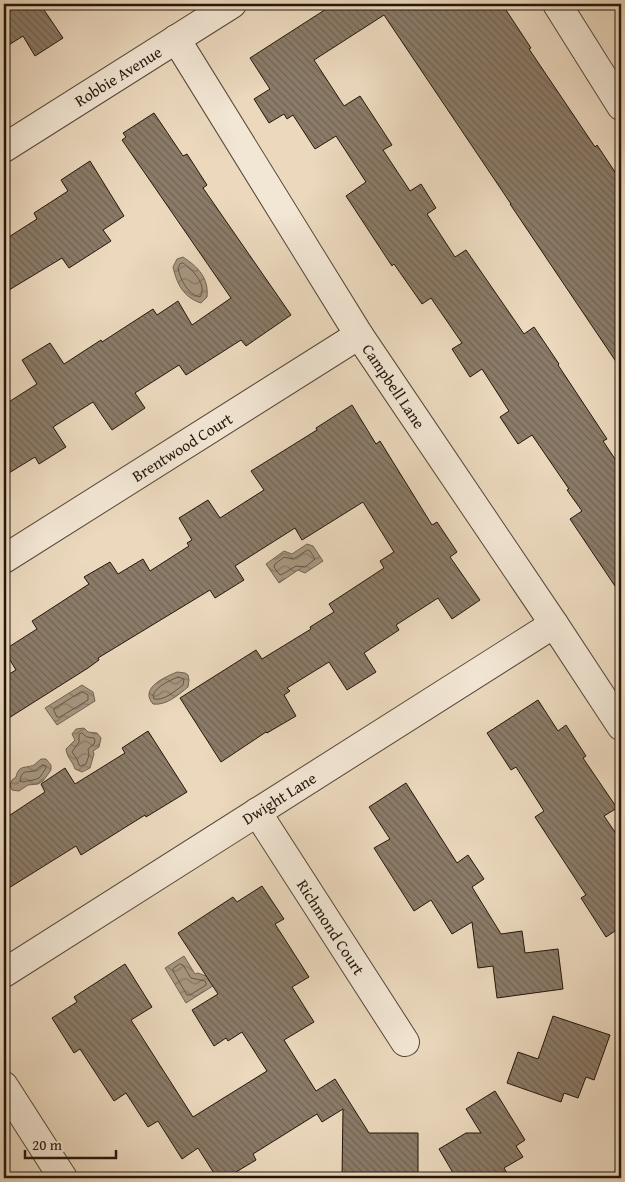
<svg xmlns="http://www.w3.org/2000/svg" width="625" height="1182" font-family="'Gentium Book Plus',serif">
	<defs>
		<pattern id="water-waves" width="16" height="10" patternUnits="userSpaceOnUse" patternTransform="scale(1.25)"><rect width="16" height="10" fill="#a79680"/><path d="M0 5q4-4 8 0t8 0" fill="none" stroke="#887967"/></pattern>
		<pattern id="building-back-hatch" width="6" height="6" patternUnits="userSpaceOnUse" patternTransform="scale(1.25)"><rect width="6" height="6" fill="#8b7b68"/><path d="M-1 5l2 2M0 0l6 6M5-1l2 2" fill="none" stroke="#716454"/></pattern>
	</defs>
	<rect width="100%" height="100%" fill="#ebd8bd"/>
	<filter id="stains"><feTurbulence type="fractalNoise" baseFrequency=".004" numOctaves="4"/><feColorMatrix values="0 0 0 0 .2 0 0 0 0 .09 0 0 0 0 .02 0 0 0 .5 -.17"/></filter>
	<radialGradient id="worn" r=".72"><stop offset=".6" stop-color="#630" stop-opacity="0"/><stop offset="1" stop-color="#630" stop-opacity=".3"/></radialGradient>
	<g fill="url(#water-waves)" stroke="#726351">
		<path d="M183,257C198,267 209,278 207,297L201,303C183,297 177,284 173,267L177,259Z"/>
		<path d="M307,544L313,546L323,561L305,573L298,570L279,583L266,564L284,551L292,554Z"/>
		<path d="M177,672L185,673L188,675L189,680L188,687C178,695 166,706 153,704C139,688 165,677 177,672Z"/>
		<path d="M82,685L93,692L95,701L57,725L45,708Z"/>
		<path d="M84,728L88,732L97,733L101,738L99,747L93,751L94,754L90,768L82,772L75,769C72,760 67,758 66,749L75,740L72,734L76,729Z"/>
		<path d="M41,759H46L51,765V770L43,781L38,784L28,785L19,791L12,790L10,785L12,780L16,777C19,764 25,769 34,765C36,763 39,761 41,759Z"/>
		<path d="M184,956L195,974L198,973L206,976L213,971L219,982L186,1003L165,968Z"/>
	</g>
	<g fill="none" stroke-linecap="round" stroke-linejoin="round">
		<g stroke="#655646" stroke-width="1">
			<path d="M183,263C192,269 208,285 200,297C188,295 180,279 178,268L180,264Z"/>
			<path d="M308,550L310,551L315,559L305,567L296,566L281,575L279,574L274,567L275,564L284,557L293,559Z"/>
			<path d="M178,677L184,679L183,685C175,691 164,701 154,699L153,695C158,685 169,681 178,677Z"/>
			<path d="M81,692H83L88,695V700L60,717H57L54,711V709Z"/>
			<path d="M82,733L87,737L94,738L95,740L94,744L88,749L89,755L86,764L81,766L79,765L77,759L72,752L79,742V735Z"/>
			<path d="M43,765L46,766V768C44,771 41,776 39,778C34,781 28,780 23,782L20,781C22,768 27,774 36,770C38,768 40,766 43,765Z"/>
			<path d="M180,964L183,965L191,978L205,981L206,983V985L190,995H187L173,971V969Z"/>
		</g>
	</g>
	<g fill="url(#building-back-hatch)" stroke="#23170b">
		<path d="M4,4H40L63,38L35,56L23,36L4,48Z"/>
		<path d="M334,4H502L531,48L529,49L595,147L597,145L621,181V369L510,204H511L384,15L314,60L344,106L360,96L392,145L383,150L410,191L421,184L436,208L427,214L455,257L466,250L524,334L534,327L559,364L558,365L607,439L603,441L621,468V595L570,519L582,511L567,490L569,489L532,435L518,444L500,417L509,411L482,369L470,377L452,349L462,343L431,298L422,304L394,264L392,266L346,196L366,182L336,136L315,149L293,115L287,119L284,114L269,123L254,99L270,89L250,58Z"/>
		<path d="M154,113L183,156L187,154L207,185L203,188L291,315L246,346L241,340L186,375L179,365L135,393L145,408L112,430L93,402L53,427L66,447L39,464L35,457L4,476V405L37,384L22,360L50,343L64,364L101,340L102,342L153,309L157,315L178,301L192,325L231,298L122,140L126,137L123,133Z"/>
		<path d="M90,161L124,216L103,230L111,241L69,268L62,258L4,293V240L37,219L34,213L68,191L61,180Z"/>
		<path d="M352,405L376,444L380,441L432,525L437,522L457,552L450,557L480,600L452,619L438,598L396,625L399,630L364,653L376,672L347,690L329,662L287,688L290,691L284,695L296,716L267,733L266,732L221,762L180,698L256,650L262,659L311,629L310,627L334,612L329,604L384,568L380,561L394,552L363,502L302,540L295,528L235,566L244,580L215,598L210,590L98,658L99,660L88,668L4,721V677L16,670L4,650L37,629L32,621L89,584L84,577L110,562L118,574L143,559L150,571L189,546L187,543L192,540L179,518L208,500L220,518L264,490L251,471L317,430L316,428Z"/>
		<path d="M538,700L558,731L566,725L586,756L583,758L617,808L604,816L621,841V927L606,937L581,898L586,895L535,817L544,811L516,767L511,770L487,733Z"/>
		<path d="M148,731L187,792L146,817L145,815L81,855L76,846L4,891V819L45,792L41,784L65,768L75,784L125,753L122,748Z"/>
		<path d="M406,783L457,863L468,855L484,879L472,887L501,934L522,931L525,953L558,949L563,989L497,998L493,966L478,968L472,922L452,934L431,900L414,911L374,848L390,839L369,807Z"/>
		<path d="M262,886L284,919L275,924L309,977L292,987L314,1022L284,1040L316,1091L335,1079L369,1133H418V1178H342L343,1109L322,1122L317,1114L253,1154L256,1160L226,1178H217L198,1148L182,1159L158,1121L148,1127L126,1093L114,1101L80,1049L74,1053L52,1018L77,1002L74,997L125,964L152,1007L131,1020L193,1117L267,1071L242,1032L228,1041L226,1038L214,1046L192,1010L218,994L178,933L233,897L237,902Z"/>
		<path d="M553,1016L610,1035L594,1080L586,1077L578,1098L564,1093L561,1102L507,1083L518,1052L538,1059Z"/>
		<path d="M495,1091L525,1140L516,1146L523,1157L504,1168L510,1178H456L439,1149L466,1133H481L466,1109Z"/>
	</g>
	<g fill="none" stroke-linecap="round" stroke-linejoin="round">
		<g stroke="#554738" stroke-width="30">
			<g id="minor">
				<path d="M557,4L621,106"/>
				<path d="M176,39L359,335L554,624L621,726"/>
				<path d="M4,148L232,4"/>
				<path d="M4,559L359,335"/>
				<path d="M257,812L405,1042"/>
				<path d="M4,973L554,624"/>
				<path d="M4,1086L63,1178"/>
			</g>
		</g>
		<use href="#minor" stroke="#f2e6d4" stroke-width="28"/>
	</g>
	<g text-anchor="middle" stroke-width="4.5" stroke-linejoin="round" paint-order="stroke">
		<g font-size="16" fill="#23170b" stroke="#f2e6d4">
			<text transform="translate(118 76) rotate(-32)" y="6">Robbie Avenue</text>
			<text transform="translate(394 386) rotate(56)" y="6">Campbell Lane</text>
			<text transform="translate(182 447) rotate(-32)" y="6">Brentwood Court</text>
			<text transform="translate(279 798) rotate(-32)" y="6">Dwight Lane</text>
			<text transform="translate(331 927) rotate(57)" y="6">Richmond Court</text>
		</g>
	</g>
	<rect width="625" height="1182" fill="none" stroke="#ebd8bd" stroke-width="20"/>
	<rect x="5" y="5" width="615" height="1172" fill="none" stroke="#23170b" stroke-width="2.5"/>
	<rect x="10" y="10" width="605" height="1162" fill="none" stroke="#23170b"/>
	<path d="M25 1150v8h91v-8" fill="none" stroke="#23170b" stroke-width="2.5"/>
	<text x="32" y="1150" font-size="15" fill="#23170b" stroke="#f2e6d4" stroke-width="4" paint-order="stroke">20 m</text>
	<rect width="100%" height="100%" filter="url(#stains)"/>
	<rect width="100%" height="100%" fill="url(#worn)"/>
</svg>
